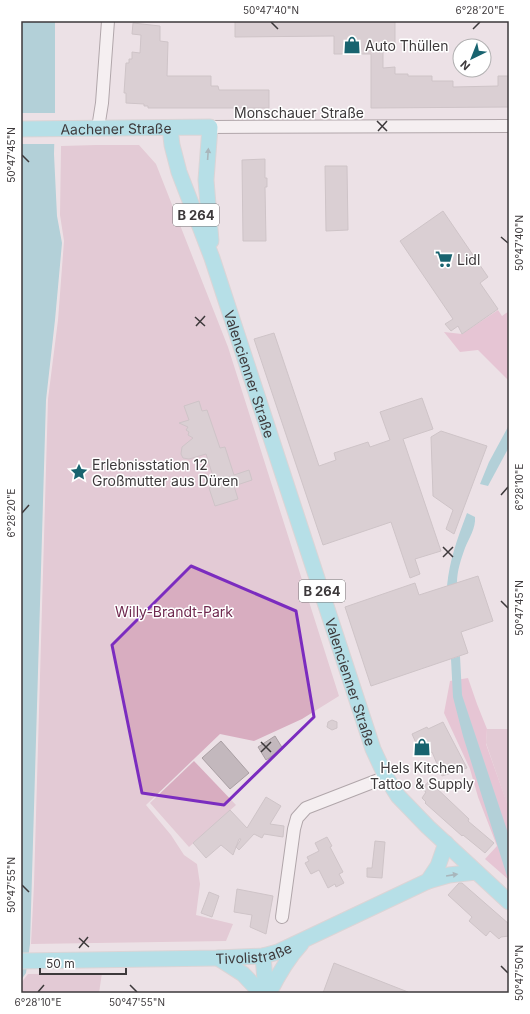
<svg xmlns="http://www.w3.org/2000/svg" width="530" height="1014" viewBox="0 0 530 1014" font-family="Inter,sans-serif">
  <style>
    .green { fill: #d8adc0 }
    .forest { fill: #dea3bf }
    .water { fill: #6dbac8 }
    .pier { fill: #ece1e6 }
    .building { fill: #c3b8bd; stroke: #a99fa3 }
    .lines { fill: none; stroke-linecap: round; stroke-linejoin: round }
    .minor-casing { stroke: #685e63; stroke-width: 14 }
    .major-casing { stroke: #c5c4c4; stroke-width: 17 }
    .minor { stroke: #fff; stroke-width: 12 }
    .major { stroke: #74dce9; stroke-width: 15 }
    .oneway { fill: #568289 }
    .marked { fill: none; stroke: #7b2cbf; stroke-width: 3; stroke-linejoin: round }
    .ticks { fill: none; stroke: #3d393b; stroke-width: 1.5 }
    .labels { text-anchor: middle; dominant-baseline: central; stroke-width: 3; stroke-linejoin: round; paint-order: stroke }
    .shield { fill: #fff; stroke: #777476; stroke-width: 1 }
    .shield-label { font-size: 13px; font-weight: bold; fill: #3d393b }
    .poi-label { font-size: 14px; fill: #3d393b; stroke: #fff; text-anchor: start }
    .street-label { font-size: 14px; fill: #3d393b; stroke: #fff }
    .park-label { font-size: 14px; fill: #6f294f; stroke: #fff }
    .neatline { fill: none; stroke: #3d393b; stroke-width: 1.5 }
    .ticks-label { font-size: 10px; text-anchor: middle; fill: #3d393b }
  </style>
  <rect width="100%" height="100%" fill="#ece1e6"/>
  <!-- green -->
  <g class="green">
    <polygon points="96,145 139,145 156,164 228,347 339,696 302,719 254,741 220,734 146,805 171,835 184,855 197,864 200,884 196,915 233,924 226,941 31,944 34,884 48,399 58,320 64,241 60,215 61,146"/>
    <polygon points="487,729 509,729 509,802 507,804 486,743"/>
    <polygon points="194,761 236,805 189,847 150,803"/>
    <polygon points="102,973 99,993 21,993 21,983 28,974"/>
  </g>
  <!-- forest -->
  <g class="forest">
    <polygon points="498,310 502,316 509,311 509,381 478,350 460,352 444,332 462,334"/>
    <polygon points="468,678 477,704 487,729 486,744 507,803 509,802 509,880 485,859 497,846 478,797 470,769 444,713 450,681"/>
  </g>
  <!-- water -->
  <g class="water">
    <polygon points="21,21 55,21 55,116 54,154 57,216 62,243 55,320 46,400 30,944 26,973 21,980"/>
    <polygon points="509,425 509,447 488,486 480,484 489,462"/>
    <path d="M467 513 475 517C476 528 469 538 465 548 461 559 457 571 457 583L447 586C450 558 457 540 467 513Z"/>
    <polygon points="460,656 462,695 509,836 509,877 507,876 463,736 453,697 451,659"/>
  </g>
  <!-- pier -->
  <polygon class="pier" points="21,113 57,113 56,144 21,144"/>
  <!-- building -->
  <g class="building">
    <polygon points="235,21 395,21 395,47 383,47 383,68 395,67 395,74 408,74 408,76 432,76 432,81 453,81 453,87 498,86 498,76 509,76 509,107 371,108 371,54 334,54 334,36 235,37"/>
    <polygon points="133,23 160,26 160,41 168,42 167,76 211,76 211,86 218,86 219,90 269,90 269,108 148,108 148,106 144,106 144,104 126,103 126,93 124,93 126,63 129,63 129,59 132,59 132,52 140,53 141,35 132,34"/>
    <polygon points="265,159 265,178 267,178 267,187 265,187 266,241 243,241 242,160"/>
    <polygon points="325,166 347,166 348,230 326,231"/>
    <polygon points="443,211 488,277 480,283 498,309 462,334 458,326 451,331 445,324 453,319 400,241"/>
    <polygon points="274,333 319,466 336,460 334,453 368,442 370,447 390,440 380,412 422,398 433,429 403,439 441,551 415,559 420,574 410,578 391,522 323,545 254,339"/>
    <polygon points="199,401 202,411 207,410 220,448 225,447 234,475 249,470 252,480 234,486 238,499 215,506 209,488 216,486 206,454 189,459 183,458 181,454 182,447 193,438 188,435 189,432 186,430 188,427 179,423 189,420 184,406"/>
    <polygon points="441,431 487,446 454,534 446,529 453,510 433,496 431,437"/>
    <polygon points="478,576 493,621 461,632 468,653 371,686 345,607 415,583 419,595"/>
    <polygon points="332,720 337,722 337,728 332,730 327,727 328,722"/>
    <polygon points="443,722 467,768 442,776 432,752 426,755 424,749 421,750 418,742 416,743 412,734 427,727 428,729"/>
    <polygon points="275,736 283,749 266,760 258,747"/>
    <polygon points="221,741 249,773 230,789 202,758"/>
    <polygon points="429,781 469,819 468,821 494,843 485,853 463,835 462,836 425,803 426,802 422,798 426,792 422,789"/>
    <polygon points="266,797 281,806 270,824 284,826 283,837 264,834 262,838 254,834 239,850 236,847 241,839 239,839 233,855 221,845 206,858 193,843 230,810 247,828"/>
    <polygon points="327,837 332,846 330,847 343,872 339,874 344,883 336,887 335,884 328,888 319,870 311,874 305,863 309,861 307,857 319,851 315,843"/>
    <polygon points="375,841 385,842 382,878 367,877 367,868 372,868"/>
    <polygon points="459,883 462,883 509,924 509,936 501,937 499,939 490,931 486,936 469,921 472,917 448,895"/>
    <polygon points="237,889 273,896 266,934 250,927 252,915 234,912"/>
    <polygon points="209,892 219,896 212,917 201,913"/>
    <polygon points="334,963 408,992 408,993 323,993"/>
  </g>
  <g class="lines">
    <!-- minor casing -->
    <g class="minor-casing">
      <g id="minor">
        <polyline points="210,127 509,126"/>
        <polyline points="98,128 102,103 108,21"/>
        <polyline points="282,917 294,829 297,818 306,808 386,777"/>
      </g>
    </g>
    <!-- major casing -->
    <g class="major-casing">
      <g id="major">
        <path id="s1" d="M170 128 172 145 179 172 212 258 373 749 386 777 398 796 428 827 509 902"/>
        <path id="s2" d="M21 129 210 127 206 180 211 241"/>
        <polyline points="428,881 449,875 476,872"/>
        <polyline points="263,956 266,993"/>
        <polyline points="218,958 243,974 261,993"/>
        <path id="s3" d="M21 961 218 958 263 956 278 952 428 881 438 866 446 843"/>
        <path d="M269 993C278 975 287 959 301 944"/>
      </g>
    </g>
    <!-- minor -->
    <use href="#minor" class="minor"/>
    <!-- major -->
    <use href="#major" class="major"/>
  </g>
  <!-- one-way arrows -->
  <defs><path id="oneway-solid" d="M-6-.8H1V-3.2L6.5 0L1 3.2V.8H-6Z"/></defs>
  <g class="oneway">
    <use href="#oneway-solid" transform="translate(208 154) rotate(-86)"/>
    <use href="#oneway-solid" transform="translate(452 875) rotate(-9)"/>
  </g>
  <!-- marked area -->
  <path d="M0 0H530V1014H0ZM191 566 296 611 314 717 224 805 142 793 112 645Z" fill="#ece1e6" fill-opacity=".55" fill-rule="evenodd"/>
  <path class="marked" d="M191 566 296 611 314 717 224 805 142 793 112 645Z"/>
  <!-- ticks -->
  <path class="ticks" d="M271 22 278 29M473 29 480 22M377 121 387 131M378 131 387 121M22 155 29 162M501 237 508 243M195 317 205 326M196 326 205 316M501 495 508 487M22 513 29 505M443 547 453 557M443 557 453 547M501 601 508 608M261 742 271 752M261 752 271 742M22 885 29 892M79 938 89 947M79 948 88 937M501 966 508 973M130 985 137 992M38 992 44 985"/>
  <!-- icons -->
  <defs>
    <g id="shop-bare" transform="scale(1.38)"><path d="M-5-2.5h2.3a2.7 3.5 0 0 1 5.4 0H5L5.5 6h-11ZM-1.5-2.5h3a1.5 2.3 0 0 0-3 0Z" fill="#18636f" stroke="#fff" stroke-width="2.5" paint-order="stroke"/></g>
    <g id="supermarket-bare" transform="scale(1.38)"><path d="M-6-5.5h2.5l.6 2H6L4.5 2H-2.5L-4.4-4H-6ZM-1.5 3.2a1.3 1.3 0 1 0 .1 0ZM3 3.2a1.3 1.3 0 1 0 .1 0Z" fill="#18636f" stroke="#fff" stroke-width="2.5" paint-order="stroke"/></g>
    <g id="sight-bare" transform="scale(1.38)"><path d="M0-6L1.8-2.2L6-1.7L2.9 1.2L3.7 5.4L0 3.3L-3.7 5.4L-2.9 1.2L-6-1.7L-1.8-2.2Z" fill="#18636f" stroke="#fff" stroke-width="2.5" paint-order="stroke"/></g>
  </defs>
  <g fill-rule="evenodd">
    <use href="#shop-bare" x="352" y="45"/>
    <use href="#supermarket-bare" x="444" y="259"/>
    <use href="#sight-bare" x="79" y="472"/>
    <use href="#shop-bare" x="422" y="747"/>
  </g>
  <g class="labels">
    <!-- shield labels -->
    <g class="shield">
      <rect x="173" y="204" width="46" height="22" rx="3"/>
      <rect x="299" y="580" width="46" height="22" rx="3"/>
    </g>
    <g class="shield-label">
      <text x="196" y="215">B 264</text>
      <text x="322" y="591">B 264</text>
    </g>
    <!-- poi labels -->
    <g class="poi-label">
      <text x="365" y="45">Auto Thüllen</text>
      <text x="457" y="259">Lidl</text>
      <text x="92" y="464">Erlebnisstation 12<tspan x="92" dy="16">Großmutter aus Düren</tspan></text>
      <text x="422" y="767" text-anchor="middle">Hels Kitchen<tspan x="422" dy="16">Tattoo &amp; Supply</tspan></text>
    </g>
    <!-- street labels -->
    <g class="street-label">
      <text x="299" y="112">Monschauer Straße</text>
      <text stroke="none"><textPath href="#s2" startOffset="95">Aachener Straße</textPath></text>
      <text stroke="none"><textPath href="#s1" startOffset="259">Valencienner Straße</textPath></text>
      <text stroke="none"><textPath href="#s1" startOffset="583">Valencienner Straße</textPath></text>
      <text stroke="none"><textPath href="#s3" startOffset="233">Tivolistraße</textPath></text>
    </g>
    <!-- park labels -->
    <g class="park-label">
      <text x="174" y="611">Willy-Brandt-Park</text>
    </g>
  </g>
  <!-- border -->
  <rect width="530" height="1014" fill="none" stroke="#ffffff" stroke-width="44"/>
  <!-- north arrow -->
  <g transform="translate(472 58) rotate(223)"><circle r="19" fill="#ffffff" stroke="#b1b0b1"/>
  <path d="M0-3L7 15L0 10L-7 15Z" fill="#18636f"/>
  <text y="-6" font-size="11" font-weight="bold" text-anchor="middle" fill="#3d393b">N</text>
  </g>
  <!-- scale -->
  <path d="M40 968v6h86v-6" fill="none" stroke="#3d393b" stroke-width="2"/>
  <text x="46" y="968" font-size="12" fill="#3d393b" stroke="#ffffff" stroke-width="3" paint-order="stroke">50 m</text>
  <rect x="22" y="22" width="486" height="970" class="neatline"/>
  <g class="ticks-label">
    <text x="271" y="14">50°47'40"N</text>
    <text x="480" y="14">6°28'20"E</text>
    <text transform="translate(11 155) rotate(-90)" y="4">50°47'45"N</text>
    <text transform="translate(519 243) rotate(-90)" y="4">50°47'40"N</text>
    <text transform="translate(519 487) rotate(-90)" y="4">6°28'10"E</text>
    <text transform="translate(11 513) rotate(-90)" y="4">6°28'20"E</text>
    <text transform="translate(519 608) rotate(-90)" y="4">50°47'45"N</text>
    <text transform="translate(11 885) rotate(-90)" y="4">50°47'55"N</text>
    <text transform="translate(519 973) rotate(-90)" y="4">50°47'50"N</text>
    <text x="38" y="1006">6°28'10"E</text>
    <text x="137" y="1006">50°47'55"N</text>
  </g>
</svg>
